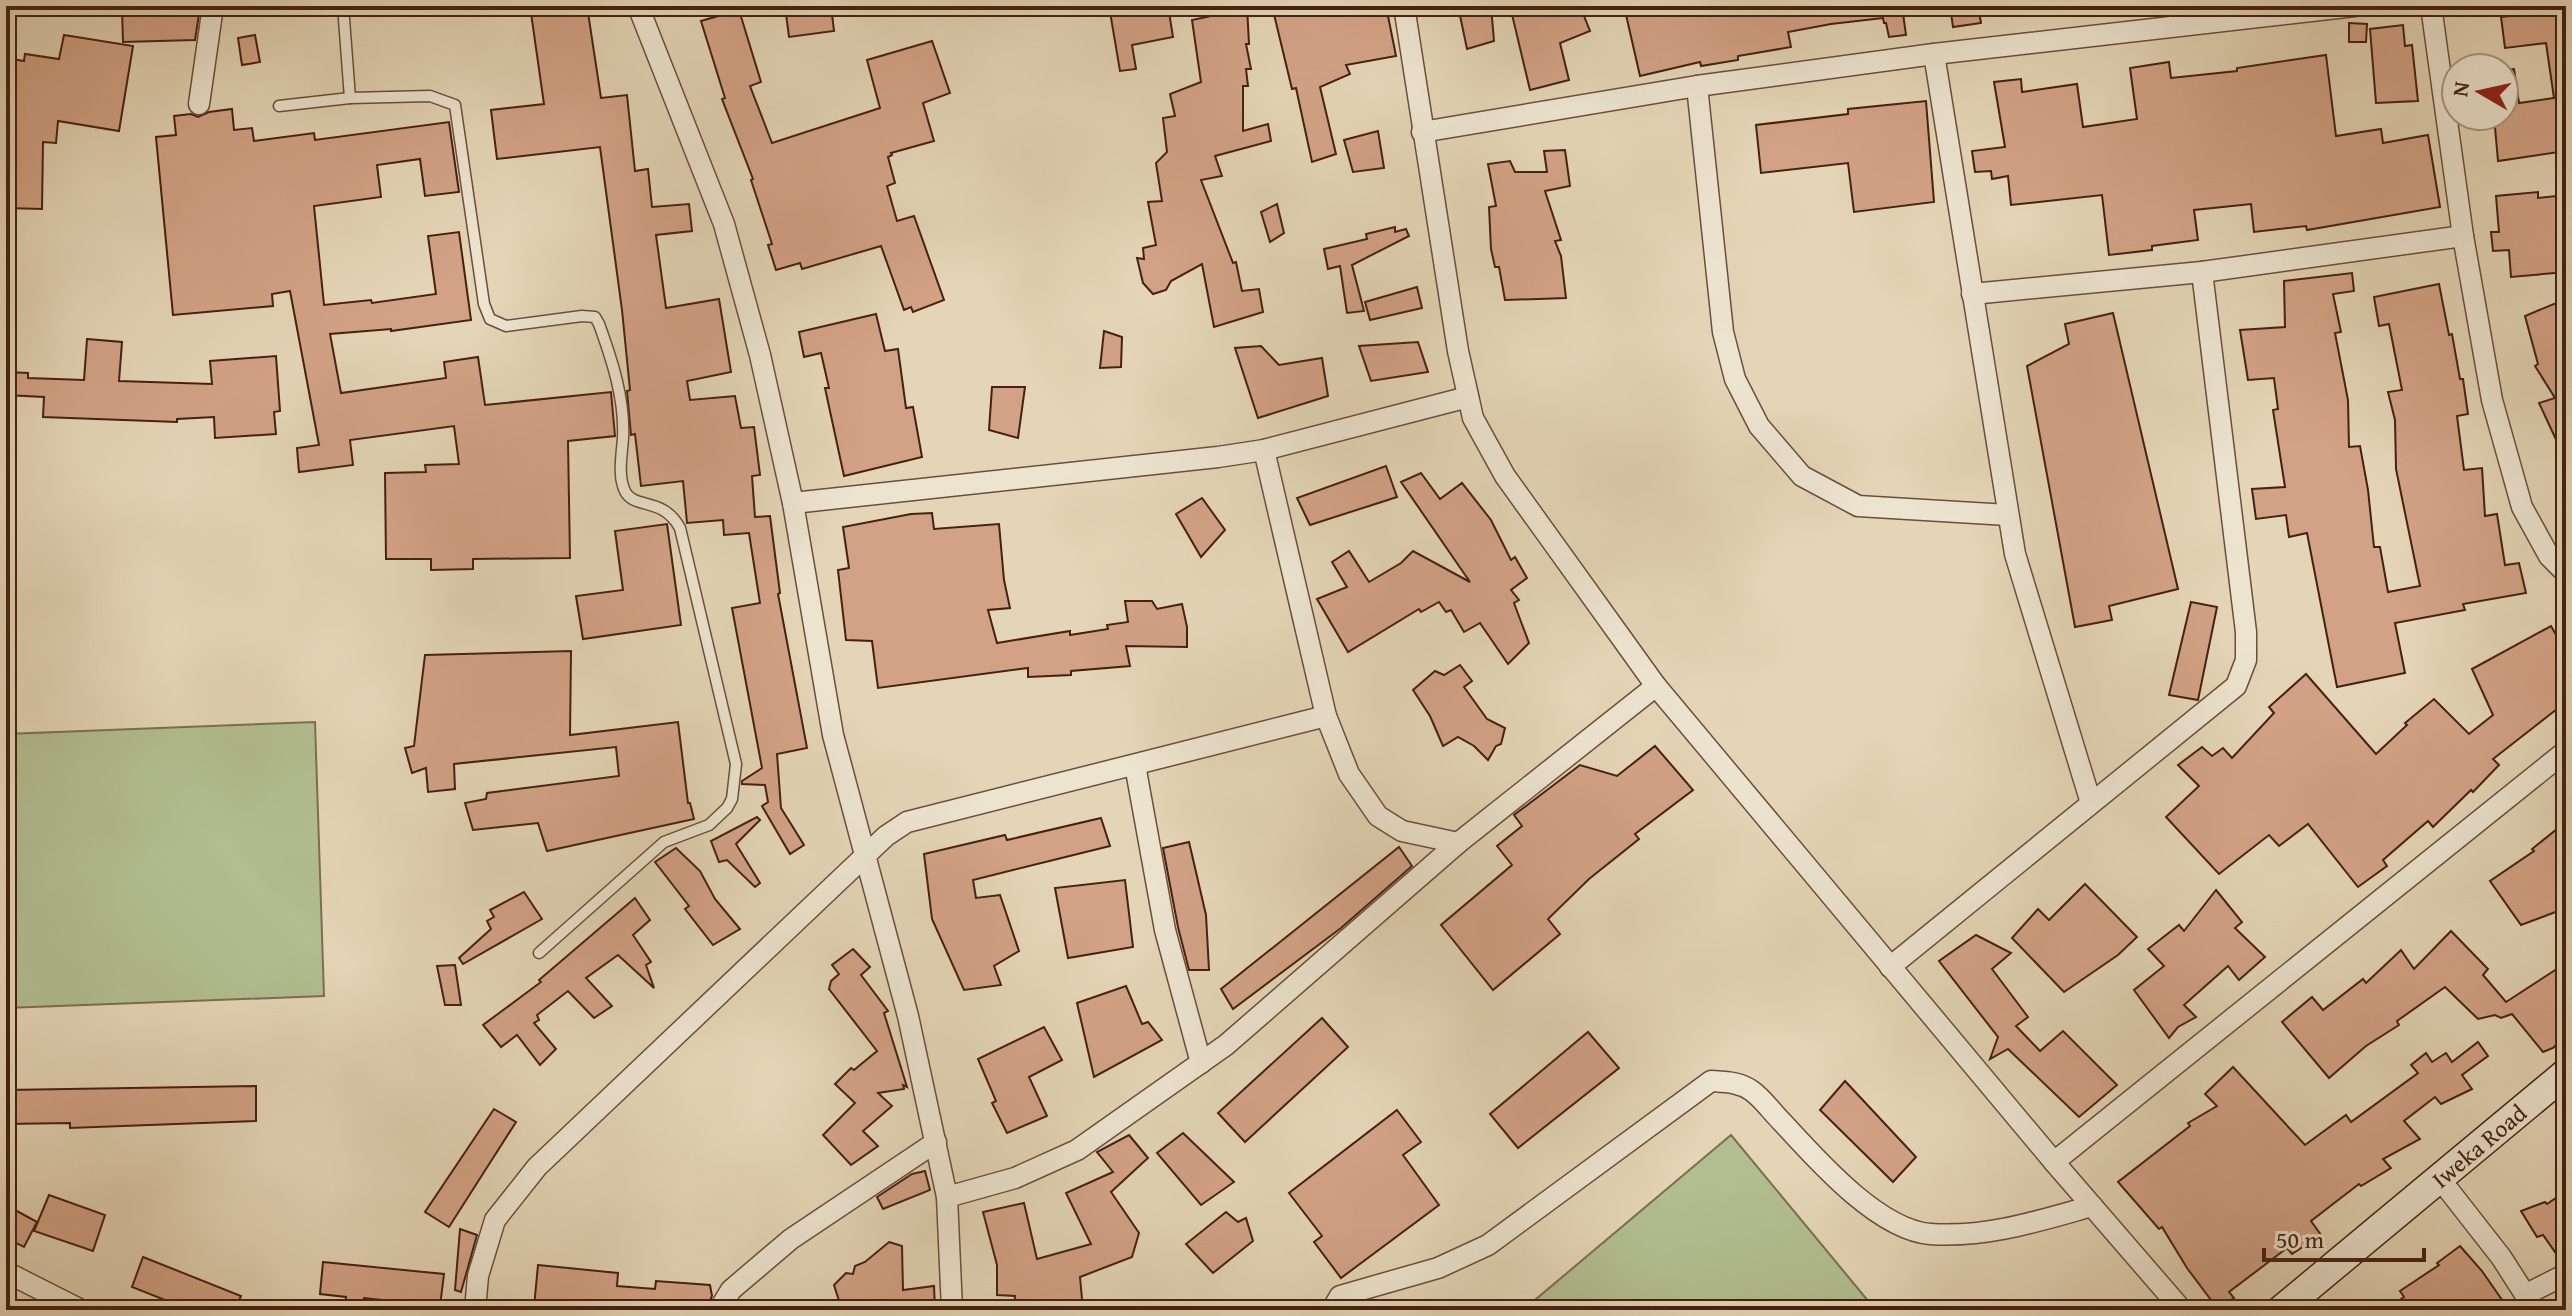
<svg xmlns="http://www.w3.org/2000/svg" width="2572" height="1316" viewBox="0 0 2572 1316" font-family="'Gentium Book Plus',serif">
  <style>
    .green { fill: #b2be90; stroke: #7b7051; stroke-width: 2 }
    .building { fill: #d3a286; stroke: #442112; stroke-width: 2 }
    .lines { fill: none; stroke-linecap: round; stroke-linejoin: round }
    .service-casing { stroke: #6c4e3b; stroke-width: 13 }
    .minor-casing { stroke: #6c4e3b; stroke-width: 23 }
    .secondary-casing { stroke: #442112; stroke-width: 31 }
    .service { stroke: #ede4d0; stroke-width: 10 }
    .minor { stroke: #ede4d0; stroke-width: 20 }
    .secondary { stroke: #ede4d0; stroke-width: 28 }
    .labels { text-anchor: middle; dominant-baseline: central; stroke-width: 6; stroke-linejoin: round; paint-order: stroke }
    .street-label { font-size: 24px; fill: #442112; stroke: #ede4d0 }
  </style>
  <rect width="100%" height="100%" fill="#e4d5b6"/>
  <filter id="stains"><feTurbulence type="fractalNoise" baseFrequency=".0025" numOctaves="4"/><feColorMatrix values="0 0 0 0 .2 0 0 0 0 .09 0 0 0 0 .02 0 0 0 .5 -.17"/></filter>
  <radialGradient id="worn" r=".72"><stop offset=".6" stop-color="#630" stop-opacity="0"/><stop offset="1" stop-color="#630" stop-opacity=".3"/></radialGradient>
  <!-- green -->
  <g class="green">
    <polygon points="315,722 324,996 6,1008 6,734"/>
    <polygon points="1731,1135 1874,1308 1872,1310 1523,1310"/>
  </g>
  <!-- building -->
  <g class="building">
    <polygon points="530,6 587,6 601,98 627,95 635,171 648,169 652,207 689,204 692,231 656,235 666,308 719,299 731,372 687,381 690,400 735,396 741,428 754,427 760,475 752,476 755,517 770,516 780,593 778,594 807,748 777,754 781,808 804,845 790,854 762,806 768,802 765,785 742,784 742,781 762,768 732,608 760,603 749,533 724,535 723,520 687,523 683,481 641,486 635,434 631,435 627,391 630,390 622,310 600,147 497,159 491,110 544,104"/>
    <polygon points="785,6 831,6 834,31 789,37"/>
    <polygon points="1109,6 1168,6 1173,37 1132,45 1136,69 1120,71"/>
    <polygon points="1214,6 1247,6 1249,44 1246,44 1251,69 1246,69 1248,86 1243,86 1243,131 1268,124 1271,141 1215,156 1222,176 1201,180 1233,263 1236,262 1242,291 1259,289 1263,312 1214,327 1202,264 1171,281 1166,290 1153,294 1143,283 1137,258 1144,259 1143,248 1156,245 1148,202 1162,201 1156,163 1167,152 1163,118 1175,116 1170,94 1201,82 1192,20 1216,15"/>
    <polygon points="1272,6 1386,6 1396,56 1346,65 1350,74 1320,87 1336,154 1312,162 1296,88 1292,89"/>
    <polygon points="1458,6 1491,6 1494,41 1467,49"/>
    <polygon points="1510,6 1580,6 1590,31 1560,43 1569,80 1530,90"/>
    <polygon points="1624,6 1902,6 1906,35 1889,37 1886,23 1884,23 1883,18 1831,24 1788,32 1791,47 1738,56 1738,60 1701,66 1700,62 1640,76"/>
    <polygon points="1950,6 1978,6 1981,23 1953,27"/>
    <polygon points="200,7 195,40 123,42 122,9"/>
    <polygon points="2566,9 2566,151 2498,161 2494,116 2504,116 2504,70 2514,69 2519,103 2554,98 2546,43 2505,48 2501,17"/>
    <polygon points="739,10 761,82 750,86 772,143 880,108 867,60 932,41 950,93 923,103 934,141 891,153 892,155 888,157 895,183 887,186 897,221 914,216 944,300 913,312 911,307 904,310 881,246 802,269 800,263 776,270 768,245 772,244 751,180 753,179 722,99 725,98 701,21"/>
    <polygon points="2349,23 2367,24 2366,42 2349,42"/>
    <polygon points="2403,25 2405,46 2412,45 2418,101 2376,103 2370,29"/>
    <polygon points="64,35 133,46 119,131 58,121 56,143 43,142 42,209 6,208 6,58 24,61 25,54 59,59"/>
    <polygon points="255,35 260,62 242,65 238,38"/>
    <polygon points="2326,55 2336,136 2381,129 2383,143 2428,135 2440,207 2307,230 2306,226 2254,232 2251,204 2194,210 2198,240 2152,246 2152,250 2109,255 2102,195 2011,205 2008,176 1992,179 1991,171 1975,172 1972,151 2005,147 1994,82 2021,79 2022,92 2077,84 2083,127 2137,119 2130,68 2169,62 2171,78 2237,71 2237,68"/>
    <polygon points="1926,101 1934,202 1854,212 1848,163 1761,173 1756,125 1848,114 1848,109"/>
    <polygon points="232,109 234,130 252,128 254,141 314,133 315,140 449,122 459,192 425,196 420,159 377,165 381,197 314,206 324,305 371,300 372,303 436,294 428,236 459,232 471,320 391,331 391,329 330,334 341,393 446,378 444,362 478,357 485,405 611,392 615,436 568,441 570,558 473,559 473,569 431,570 431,559 386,559 385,473 426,472 425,465 459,464 454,426 350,440 353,465 299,472 297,448 319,445 290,291 272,294 273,306 173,315 156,137 176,135 174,116 191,114 198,117 209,112"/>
    <polygon points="1378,131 1384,168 1353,172 1344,140"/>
    <polygon points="1565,150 1570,186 1545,191 1561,240 1555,241 1561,256 1566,298 1505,300 1499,267 1495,267 1491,249 1489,207 1496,206 1488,164 1510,161 1515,172 1547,172 1544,151"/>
    <polygon points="2538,192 2538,198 2566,195 2566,272 2511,277 2509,250 2493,251 2491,232 2499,232 2496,196"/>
    <polygon points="1277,204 1284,233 1270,242 1261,212"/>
    <polygon points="1395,227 1395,232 1406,229 1409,236 1352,265 1364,311 1347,313 1340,266 1328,269 1324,249 1367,239 1366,234"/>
    <polygon points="2352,273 2354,291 2333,294 2341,332 2335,333 2348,400 2349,447 2360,446 2368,490 2374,547 2380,547 2388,592 2420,586 2396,469 2395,420 2388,392 2402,390 2389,324 2379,326 2374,297 2439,284 2449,335 2452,334 2460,379 2463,379 2468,414 2457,416 2464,470 2482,468 2485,516 2497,514 2505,565 2519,563 2526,593 2463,604 2465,610 2395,623 2405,673 2337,687 2307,533 2289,537 2286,515 2256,519 2252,489 2285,487 2273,410 2278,409 2274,378 2248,380 2240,330 2285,327 2284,281"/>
    <polygon points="1417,287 1422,308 1370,320 1365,302"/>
    <polygon points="2566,299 2566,461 2539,403 2555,398 2535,366 2538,364 2525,316"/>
    <polygon points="2113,313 2178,589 2109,606 2112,620 2075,627 2027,366 2069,344 2065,324"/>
    <polygon points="876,314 885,351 898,349 906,408 913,407 922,457 844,476 825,388 829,388 821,353 804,357 799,332"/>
    <polygon points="1104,331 1122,337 1121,367 1100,368"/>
    <polygon points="87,339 122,342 119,381 212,384 210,361 276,356 280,411 274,412 276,434 215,438 214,417 177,419 177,422 43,417 44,397 6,395 6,372 28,373 28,378 84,380"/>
    <polygon points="1418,342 1428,372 1371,381 1359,346"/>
    <polygon points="1261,346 1279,365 1322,358 1328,396 1258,418 1235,348"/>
    <polygon points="992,387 1025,387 1018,438 989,430"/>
    <polygon points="1386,466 1397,497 1310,525 1297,498"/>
    <polygon points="1421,473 1440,499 1462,483 1491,520 1511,560 1515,557 1527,578 1511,590 1519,600 1514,603 1529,643 1508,664 1480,623 1464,632 1451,610 1446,612 1439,602 1421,612 1419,609 1348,652 1317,599 1347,587 1332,562 1349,551 1369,582 1401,563 1413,551 1470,582 1401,482"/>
    <polygon points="1202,498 1225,530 1201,557 1176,514"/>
    <polygon points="932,513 934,529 999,524 1004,580 1010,608 988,610 997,643 1070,631 1070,635 1108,629 1107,625 1128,622 1125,601 1152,601 1157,609 1182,604 1187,627 1187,647 1126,646 1130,666 1071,671 1071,675 1028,677 1028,668 878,688 872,641 846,640 838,570 849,568 843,527 911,514"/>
    <polygon points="667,524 681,625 583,639 576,596 623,590 615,531"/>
    <polygon points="2191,602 2217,607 2198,700 2169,695"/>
    <polygon points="2551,626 2566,652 2566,702 2493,759 2499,765 2473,792 2471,790 2433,827 2428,821 2383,860 2387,866 2358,887 2308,824 2279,846 2269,835 2219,874 2166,817 2199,786 2178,765 2202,747 2212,756 2223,748 2232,758 2274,713 2269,707 2306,674 2376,754 2407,725 2405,723 2434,699 2469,734 2493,715 2472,669"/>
    <polygon points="571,651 570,735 678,722 688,803 690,803 694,819 547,851 538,823 473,830 465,803 486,799 487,793 619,776 616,747 454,764 455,789 428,792 426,768 412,773 405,748 414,746 425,655"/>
    <polygon points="1460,665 1472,681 1464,687 1487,719 1505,728 1501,744 1496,746 1488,760 1474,746 1458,737 1443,746 1430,716 1413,690 1435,671 1444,675"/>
    <polygon points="1655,746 1693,790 1635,834 1639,839 1589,879 1548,919 1560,934 1493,990 1441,925 1512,865 1497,846 1522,826 1514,815 1580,765 1617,776"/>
    <polygon points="757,817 760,820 736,844 760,883 755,887 727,860 719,862 711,841"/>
    <polygon points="1101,818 1110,846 973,880 976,898 1000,895 1019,951 994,966 1001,985 964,990 932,919 924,854 1005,835 1007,840"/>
    <polygon points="2557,829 2566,841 2566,908 2521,925 2490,881 2534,851 2532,849"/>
    <polygon points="1189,842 1206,915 1209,970 1189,970 1178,927 1163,848"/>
    <polygon points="1399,847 1412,866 1341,928 1233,1009 1221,989"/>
    <polygon points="676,848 700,871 715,899 740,929 713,945 685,909 689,906 655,862"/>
    <polygon points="1125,880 1133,947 1068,958 1055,888"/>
    <polygon points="2085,884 2137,937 2118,955 2064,992 2012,938 2038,909 2049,920"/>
    <polygon points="2216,890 2242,922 2235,928 2265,957 2239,980 2228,966 2184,1005 2196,1017 2178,1027 2169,1038 2134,990 2164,966 2148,949 2179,925 2184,931"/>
    <polygon points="524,892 542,919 463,964 459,958 491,929 487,921 494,917 490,910"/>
    <polygon points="635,898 650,920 633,935 651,962 646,965 654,988 618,955 586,978 612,1006 594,1018 568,991 537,1015 539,1020 534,1023 556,1049 540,1065 517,1035 501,1047 483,1025 541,982 539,980"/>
    <polygon points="2451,931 2488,969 2483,975 2506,1002 2566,963 2566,1035 2553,1048 2543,1052 2512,1014 2501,1018 2495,1015 2478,1019 2445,987 2397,1021 2399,1025 2366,1046 2329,1078 2282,1022 2312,997 2323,1010 2363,979 2366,983 2401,950 2414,969"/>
    <polygon points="1976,935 2011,953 1992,969 2028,1017 2016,1026 2040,1051 2063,1031 2117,1085 2079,1117 2008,1049 1990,1059 1998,1037 1939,961"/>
    <polygon points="853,949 870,967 861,975 888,1011 884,1013 907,1087 903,1085 904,1089 878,1093 892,1106 863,1131 878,1146 851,1165 823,1135 855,1103 835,1084 851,1068 854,1070 877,1051 829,989 831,981 839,974 832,965"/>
    <polygon points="455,965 461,1005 445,1005 437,966"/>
    <polygon points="1126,986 1142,1024 1148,1022 1162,1040 1094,1077 1077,1003"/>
    <polygon points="1322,1018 1348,1047 1245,1142 1218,1113"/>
    <polygon points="1044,1027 1062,1060 1029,1077 1047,1116 1007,1133 992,1103 996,1101 978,1059"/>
    <polygon points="1588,1032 1619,1068 1518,1148 1490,1114"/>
    <polygon points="2478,1042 2488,1056 2462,1075 2472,1089 2441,1104 2435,1097 2404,1121 2420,1139 2383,1159 2391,1168 2361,1186 2359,1184 2311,1221 2321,1235 2292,1254 2287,1248 2229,1292 2234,1298 2217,1308 2187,1268 2162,1227 2159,1229 2118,1182 2190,1126 2188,1123 2217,1106 2205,1094 2233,1067 2305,1145 2346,1115 2351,1122 2418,1073 2411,1065 2426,1053 2432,1062 2446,1053 2452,1062"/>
    <polygon points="1845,1081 1916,1157 1893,1182 1820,1110"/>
    <polygon points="256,1086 256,1121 70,1128 70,1123 6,1124 6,1090"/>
    <polygon points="494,1109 516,1122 449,1227 425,1212"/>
    <polygon points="1397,1110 1421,1142 1403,1155 1439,1205 1341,1278 1314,1242 1322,1236 1289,1193"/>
    <polygon points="1183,1133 1234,1182 1201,1205 1157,1153"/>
    <polygon points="1129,1135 1148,1158 1111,1192 1139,1233 1132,1257 1080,1277 1083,1310 1014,1310 1015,1296 997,1295 997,1265 983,1212 1024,1203 1037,1259 1091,1244 1066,1193 1113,1172 1097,1152"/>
    <polygon points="925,1171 930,1190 883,1209 877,1197 912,1174"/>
    <polygon points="2566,1191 2566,1261 2562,1262 2543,1235 2537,1237 2521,1211 2545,1202 2547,1204"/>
    <polygon points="49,1195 105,1215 93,1251 34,1231"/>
    <polygon points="6,1205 37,1222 24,1247 6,1238"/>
    <polygon points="1226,1212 1238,1222 1246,1218 1253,1241 1213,1273 1186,1244"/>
    <polygon points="460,1229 477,1235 461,1292 455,1290"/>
    <polygon points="889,1242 902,1246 903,1290 934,1286 935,1310 841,1307 834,1285 846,1273 853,1274 855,1266 865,1262"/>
    <polygon points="2460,1246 2482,1271 2509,1310 2385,1310 2404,1297 2400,1291 2439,1265 2437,1263"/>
    <polygon points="143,1257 241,1296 235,1310 190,1310 132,1287"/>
    <polygon points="323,1262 444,1274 440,1306 364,1298 363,1310 345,1310 346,1297 320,1294"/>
    <polygon points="538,1265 618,1273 617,1286 655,1289 656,1281 710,1285 712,1296 706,1310 565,1310 534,1307"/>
  </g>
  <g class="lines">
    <!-- service casing -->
    <g class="service-casing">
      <g id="service">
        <path d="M350 98 430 96 455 105 484 304 490 319 506 326 582 316 595 317 599 324C612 360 625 399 623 438 622 454 617 478 626 493 636 509 663 497 680 528L736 764 732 799 727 808 709 825 664 842 539 953"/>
        <polyline points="279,106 350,98 343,6"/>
      </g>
    </g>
    <!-- minor casing -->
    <g class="minor-casing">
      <g id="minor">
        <polyline points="638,6 724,224 760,355 793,503 833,735 908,1016 947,1197 952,1310"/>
        <polyline points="1404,6 1458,351 1473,418 1505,476 1656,686 2054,1162 2182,1310"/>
        <polyline points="2431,6 2463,236 2492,400 2522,507 2549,556 2566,573"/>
        <polyline points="1934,54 2015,554 2091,803"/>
        <polyline points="1697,86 1723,332 1735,379 1759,426 1802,476 1858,506 2008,515"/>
        <polyline points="199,104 213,6"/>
        <polyline points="1422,132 1697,86 1934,54 2355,6"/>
        <polyline points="1972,294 2202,272 2463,236"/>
        <polyline points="1264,450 1326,716 1349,774 1378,816 1402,831 1458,843"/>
        <polyline points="793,503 1218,457 1264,450 1468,397"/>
        <polyline points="1135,765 1165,930 1201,1063"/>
        <polyline points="1890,967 2236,686 2246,660 2246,632 2202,272"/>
        <polyline points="2054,1162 2566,751"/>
        <polyline points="2440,1179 2501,1257 2535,1310"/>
        <polyline points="947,1197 1015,1178 1077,1150 1226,1045 1458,843 1656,686"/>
        <polyline points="6,1272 81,1310"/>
        <polyline points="2525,1295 2566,1274"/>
        <polyline points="475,1310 478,1276 495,1220 537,1167 886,836 907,822 1326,716"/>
        <polyline points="719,1310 731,1290 791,1239 936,1142"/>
        <path d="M1332 1310 1340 1296 1438 1268 1488 1245 1711 1081C1726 1082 1740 1082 1752 1091 1763 1099 1772 1112 1782 1122 1816 1159 1878 1230 1930 1234 1986 1238 2039 1221 2092 1206"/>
      </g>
    </g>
    <!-- secondary casing -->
    <g class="secondary-casing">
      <polyline id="secondary" points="2281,1310 2566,1073"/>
    </g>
    <!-- service -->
    <use href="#service" class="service"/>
    <!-- minor -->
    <use href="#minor" class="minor"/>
    <!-- secondary -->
    <use href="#secondary" class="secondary"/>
  </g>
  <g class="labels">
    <!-- street labels -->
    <g class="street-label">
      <text transform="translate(2479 1146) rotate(-40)">Iweka Road</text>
    </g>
  </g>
  <!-- margin -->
  <rect width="2572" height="1316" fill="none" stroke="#e4d5b6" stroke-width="32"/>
  <rect x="8" y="8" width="2556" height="1300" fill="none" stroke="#442112" stroke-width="4"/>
  <rect x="16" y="16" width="2540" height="1284" fill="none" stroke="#442112" stroke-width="2"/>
  <!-- north arrow -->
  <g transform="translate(2480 92) rotate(279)"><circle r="38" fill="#ede4d0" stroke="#a99684" stroke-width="2"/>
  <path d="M0-6L14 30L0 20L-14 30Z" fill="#8f2418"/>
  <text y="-12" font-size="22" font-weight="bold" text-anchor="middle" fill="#442112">N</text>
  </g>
  <!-- scale -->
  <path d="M2264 1248v12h160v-12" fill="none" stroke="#442112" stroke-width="4"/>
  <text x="2276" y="1248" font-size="24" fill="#442112" stroke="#ede4d0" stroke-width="6" paint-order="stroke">50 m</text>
  <rect width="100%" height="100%" filter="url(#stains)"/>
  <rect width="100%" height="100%" fill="url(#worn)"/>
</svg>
